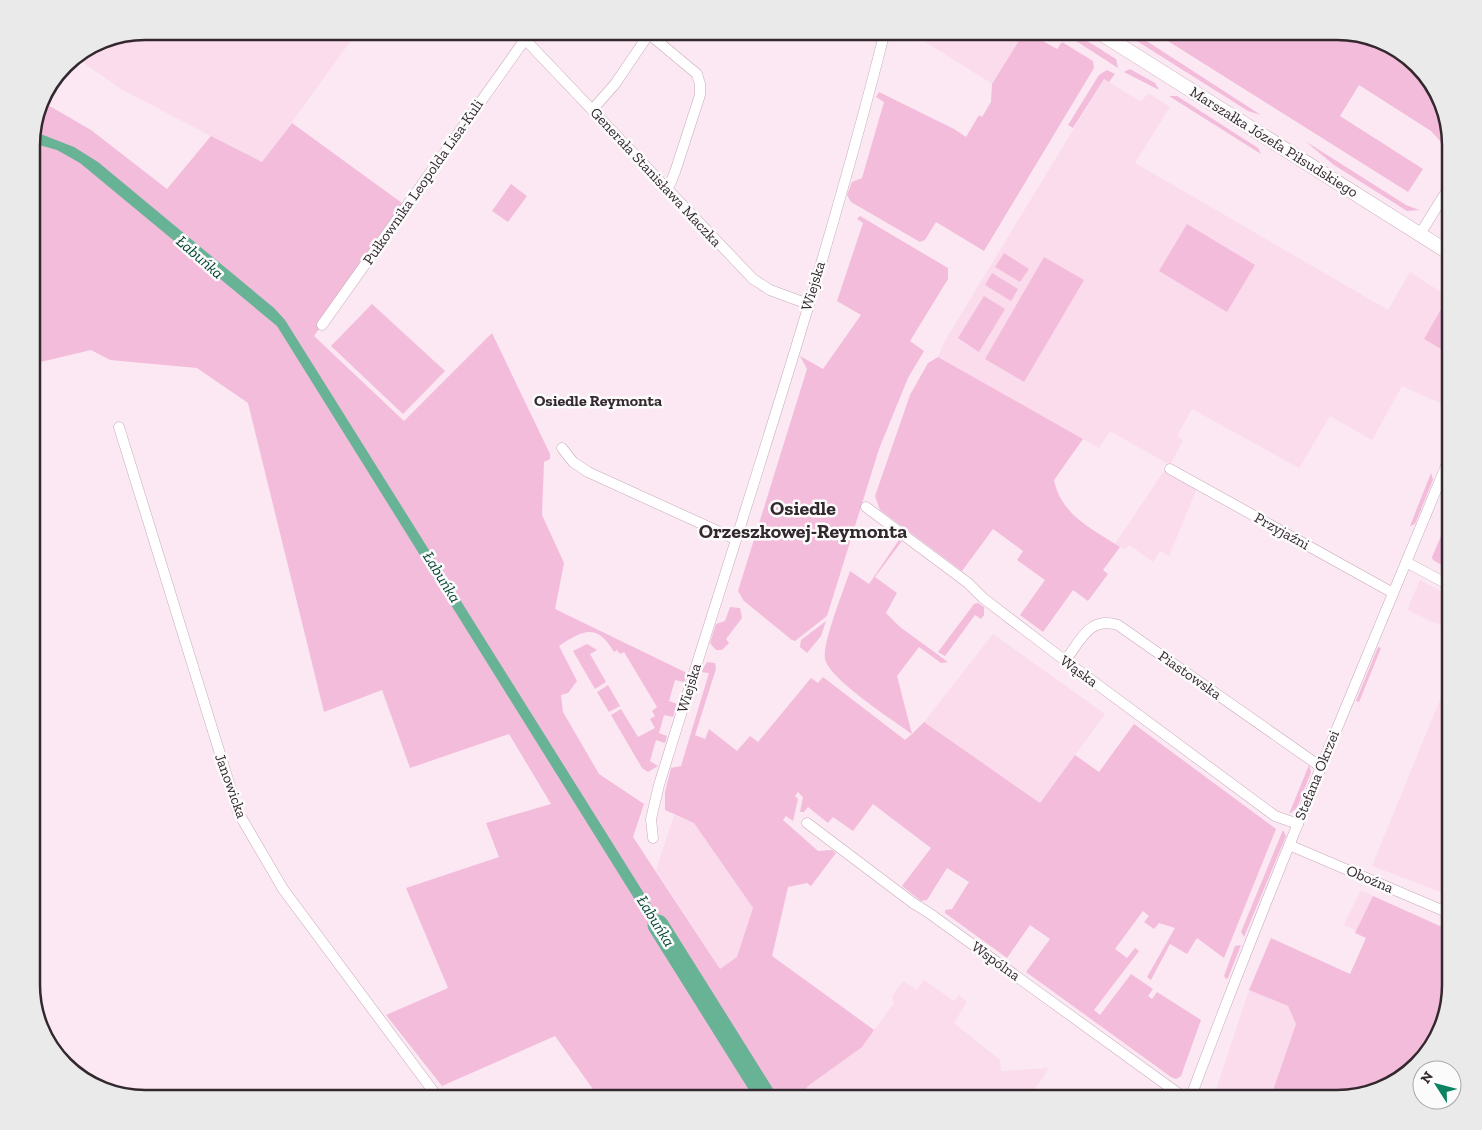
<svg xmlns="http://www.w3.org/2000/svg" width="1482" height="1130" viewBox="0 0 1482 1130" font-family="'Zilla Slab',serif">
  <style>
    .built { fill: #fbdced }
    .green { fill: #f3bcdb }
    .water { fill: #68b296 }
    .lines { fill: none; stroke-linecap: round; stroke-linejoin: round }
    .river { stroke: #68b296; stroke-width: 21 }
    .minor-casing { stroke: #c8aaba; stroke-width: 11 }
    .tertiary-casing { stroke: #c8aaba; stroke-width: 15 }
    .minor { stroke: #fff; stroke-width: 10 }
    .tertiary { stroke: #fff; stroke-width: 14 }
    .labels { text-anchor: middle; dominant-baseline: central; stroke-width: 5; stroke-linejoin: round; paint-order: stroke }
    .street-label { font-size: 15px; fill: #34282f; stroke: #fbfbfb }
    .water-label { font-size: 16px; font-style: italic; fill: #024533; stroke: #fbfbfb }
    .neighbourhood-label { font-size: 16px; font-weight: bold; fill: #34282f; stroke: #fbfbfb }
    .district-label { font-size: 20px; font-weight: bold; fill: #34282f; stroke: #fbfbfb }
    .rim { fill: none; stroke: #34282f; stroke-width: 2.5 }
  </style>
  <rect width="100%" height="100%" fill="#fbe8f2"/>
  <!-- built -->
  <g class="built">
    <polygon points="145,31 358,31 262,163 121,89 75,57 102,40"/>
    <polygon points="908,31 1025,31 992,84"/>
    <polygon points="1104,79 1141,102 1148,93 1170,107 1135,163 1388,310 1410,272 1447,296 1424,339 1451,355 1451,408 1402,386 1372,440 1330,416 1299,468 1192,409 1177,436 1183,440 1170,465 1110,431 1099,448 938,357 946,339"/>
    <polygon points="1164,471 1197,488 1169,556 1160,551 1153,562 1129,545 1125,550 1115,544"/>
    <polygon points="1420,580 1451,597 1451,630 1407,610"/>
    <polygon points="993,634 1105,714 1040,803 924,722"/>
    <polygon points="1451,673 1451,896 1372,866"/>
    <polygon points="674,815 694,823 753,908 788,887 772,956 874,1030 894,1003 892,996 903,981 917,990 924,980 954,1001 959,995 967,1002 954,1023 1000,1060 1001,1071 1049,1068 1030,1096 1033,1099 785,1099 720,969 656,870"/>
    <polygon points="1361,890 1373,896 1356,931 1344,925"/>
    <polygon points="1249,990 1288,1006 1296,1024 1270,1099 1213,1099"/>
  </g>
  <!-- green -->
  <g class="green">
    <polygon points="1025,31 1057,49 1062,42 1093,61 1094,68 984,251 936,222 925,240 920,242 851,202 847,195 852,182 862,178 884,102 876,97 879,92 954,129 966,137 979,115 982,117 991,102 992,84"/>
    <path d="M1053 31C1077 31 1096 47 1116 59L1118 68 1062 32Z"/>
    <polygon points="1121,31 1131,31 1261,115 1248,111"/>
    <polygon points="1152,31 1337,31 1406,55 1439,94 1451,150 1450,152 1431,131 1359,85 1340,116 1423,169 1408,192"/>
    <polygon points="1130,69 1155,83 1159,90 1124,72"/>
    <polygon points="1107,70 1115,74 1109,82 1104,79 1073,128 1068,125 1099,75"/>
    <polygon points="1169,96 1177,96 1258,148 1261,154"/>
    <path d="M41 101 91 130 167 189 211 136 262 162 292 123 406 206 314 336 404 421 492 333 550 454V459L544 462 542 515 564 563 555 609 687 673 684 682 675 680 669 701 677 704 673 717 664 715 659 733 667 736 665 743 656 740 650 761 658 766 648 772 642 768 611 715 621 709 638 737 655 728 650 719 655 716 652 711 657 707 624 652 620 654 617 650 614 652C597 623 583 630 559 646L577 681 568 693 561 695 563 712 599 774 644 804 633 837 720 969 737 957 753 908 694 823 665 810V792L671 768 681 766 709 673 701 672 707 662 715 663 716 669 695 735 705 739 709 729 737 751 750 736 758 742 811 678 818 683 823 677 905 740 912 734C894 721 829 679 825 659 822 644 844 589 850 571L869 584 899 540 902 541 875 577 897 593 886 613 900 627 948 662 941 663 919 647 897 676 912 734 924 722 1040 803 1075 755 1099 772 1134 724 1276 829 1224 958 1197 938 1187 954 1170 944 1151 980 1147 977 1175 928 1159 923 1154 929 1144 922 1149 916 1143 911 1115 949 1127 958 1135 948 1139 951 1094 1010 1100 1015 1131 974 1153 989 1148 996 1152 999 1157 992 1201 1020 1181 1076 1176 1079 1171 1077 1026 972 1050 939 1030 925 1007 958 945 913V910L952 909 969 882 947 868 927 900 921 901 902 886 931 848 873 804 853 831 833 817 828 823 808 807 804 812H800L803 797 798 792 795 796 798 799 793 821 786 816 783 820 818 851 832 850 836 853 811 886 807 883 788 887 772 956 874 1030 862 1047 808 1086 799 1099H600L555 1036 442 1086 386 1015 448 988 406 888 499 857 486 823 551 804 509 734 410 768 382 690 324 712 248 403 197 368 110 360 91 350 32 364V137Z"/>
    <polygon points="1305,141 1406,205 1419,210 1407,211 1334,165"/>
    <polygon points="511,184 527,196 508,222 492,211"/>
    <polygon points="860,216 948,268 948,279 910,341 924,351 908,378 879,449 827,616 795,641 792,640 744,601 738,591 807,369 800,356 823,369 861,315 837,301 863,223 857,219"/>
    <polygon points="1187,224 1255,265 1227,312 1159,271"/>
    <polygon points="1004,253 1029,269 1020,282 995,267"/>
    <polygon points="1044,257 1084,280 1024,382 985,359"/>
    <polygon points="992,273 1018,289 1011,301 985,285"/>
    <polygon points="1451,291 1451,355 1424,339"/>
    <polygon points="984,296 1005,309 979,352 958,338"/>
    <polygon points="372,304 445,371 403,414 331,346"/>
    <path d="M938 357 1083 439 1054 480C1061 515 1092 529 1120 547L1103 570 1108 574 1088 601 1073 590 1043 632 1020 615 1045 580 1017 560 1023 551 993 529 962 571 880 510 875 496 910 395 928 363Z"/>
    <polygon points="1431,473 1433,480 1415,524 1410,526"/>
    <polygon points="1451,513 1451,570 1433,560 1432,557"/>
    <polygon points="978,603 984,607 984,615 981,619 975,615 945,656 938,652 974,604"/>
    <polygon points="730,607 740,608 742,618 726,639 729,643 722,650 716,650 710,643 716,624 725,621"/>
    <polygon points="826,621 821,636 807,653 800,647 801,640"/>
    <polygon points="587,644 597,650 590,654 606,682 595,689 573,651"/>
    <polygon points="1378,647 1381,648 1359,702 1356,701"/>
    <polygon points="608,685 620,706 609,712 597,692"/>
    <polygon points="1309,765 1311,772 1297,808 1289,814"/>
    <polygon points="1283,830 1286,836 1244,937 1241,932"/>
    <polygon points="1373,896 1451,931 1451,985 1427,1054 1387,1087 1337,1099 1270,1099 1296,1024 1288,1006 1249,990 1271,938 1350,974 1366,938 1355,933"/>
    <polygon points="1241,945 1228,978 1226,979 1224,976 1235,946"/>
  </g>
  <!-- water -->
  <polygon class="water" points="33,131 74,147 98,162 274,308 285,320 660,919 668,927 678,947 668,954 637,903 277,326 80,163 57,150 32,143"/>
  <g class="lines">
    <!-- river -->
    <polyline class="river" points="658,925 767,1099"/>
    <!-- minor casing -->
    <g class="minor-casing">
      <g id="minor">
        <polyline points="517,31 753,279 770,290 808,304"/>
        <polyline points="649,34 697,74 700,84 700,95 675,172 670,184 665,188"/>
        <polyline points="592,110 615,84 651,31"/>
        <polyline points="1420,234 1451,184"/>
        <polyline points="322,325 531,31"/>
        <polyline points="119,427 238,812 283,889 439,1099"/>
        <polyline points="562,448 573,462 588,472 735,539"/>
        <polyline points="1170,469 1393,593"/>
        <polyline points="866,507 968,583 983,598 1059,656 1275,816 1298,824"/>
        <polyline points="1406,562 1451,586"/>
        <path d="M1065 661C1081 640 1089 616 1118 625L1321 767"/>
        <polyline points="807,823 913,903 929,913 1186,1099"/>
        <path d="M653 838 651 819 659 785C736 535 821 285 885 31"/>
        <polyline points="1289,845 1451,914"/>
        <path d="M1190 1099C1271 882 1362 669 1451 454"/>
      </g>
    </g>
    <!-- tertiary casing -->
    <g class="tertiary-casing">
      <polyline id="tertiary" points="1097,31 1451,254"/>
    </g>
    <!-- minor -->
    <use href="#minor" class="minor"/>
    <!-- tertiary -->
    <use href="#tertiary" class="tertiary"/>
  </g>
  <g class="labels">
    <!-- street labels -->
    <g class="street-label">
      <text transform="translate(1274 142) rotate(32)">Marszałka Józefa Piłsudskiego</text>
      <text transform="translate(656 177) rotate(47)">Generała Stanisława Maczka</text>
      <text transform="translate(423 182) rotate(-55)">Pułkownika Leopolda Lisa-Kuli</text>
      <text transform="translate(813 286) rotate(-73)">Wiejska</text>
      <text transform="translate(1282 531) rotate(29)">Przyjaźni</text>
      <text transform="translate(1079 671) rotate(36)">Wąska</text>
      <text transform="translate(1190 675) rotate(35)">Piastowska</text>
      <text transform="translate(689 688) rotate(-73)">Wiejska</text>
      <text transform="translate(1317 775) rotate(-68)">Stefana Okrzei</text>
      <text transform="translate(231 786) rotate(70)">Janowicka</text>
      <text transform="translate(1370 879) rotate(23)">Oboźna</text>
      <text transform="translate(996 961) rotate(36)">Wspólna</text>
    </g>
    <!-- water labels -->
    <g class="water-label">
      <text transform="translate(200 257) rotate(41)">Łabuńka</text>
      <text transform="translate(442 577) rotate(58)">Łabuńka</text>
      <text transform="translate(656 921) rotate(58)">Łabuńka</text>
    </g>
    <!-- neighbourhood labels -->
    <g class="neighbourhood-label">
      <text x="598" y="400">Osiedle Reymonta</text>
    </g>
    <!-- district labels -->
    <g class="district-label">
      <text x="803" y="508">Osiedle<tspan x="803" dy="23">Orzeszkowej-Reymonta</tspan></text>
    </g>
  </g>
  <!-- crop -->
  <path d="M0 0H1482V1130H0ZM145 40H1337A105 105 0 0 1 1442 145V985A105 105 0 0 1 1337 1090H145A105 105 0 0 1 40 985V145A105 105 0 0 1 145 40Z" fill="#ebeaeb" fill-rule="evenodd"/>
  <path class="rim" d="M145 40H1337A105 105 0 0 1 1442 145V985A105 105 0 0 1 1337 1090H145A105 105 0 0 1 40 985V145A105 105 0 0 1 145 40Z"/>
  <!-- north arrow -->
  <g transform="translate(1437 1085) rotate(306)"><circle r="24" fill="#fbfbfb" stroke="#aba7a9"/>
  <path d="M0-4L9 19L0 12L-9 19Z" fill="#0b8363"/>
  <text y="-8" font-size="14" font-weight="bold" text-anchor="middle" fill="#34282f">N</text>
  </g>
</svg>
